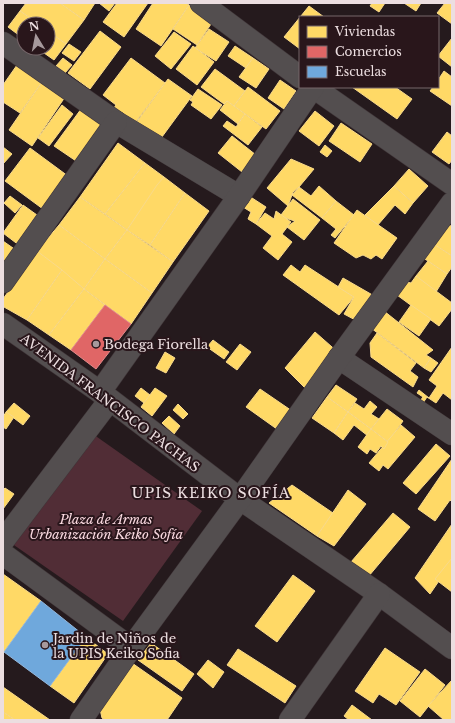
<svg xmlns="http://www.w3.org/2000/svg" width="455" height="723" viewBox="0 0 455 723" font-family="'Libre Baskerville',serif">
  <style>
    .green { fill: #512d36 }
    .homes { fill: #ffd966; stroke: #f9da8b }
    .shops { fill: #e06666; stroke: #e48a8b }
    .schools { fill: #6fa8dc; stroke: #94b8dd }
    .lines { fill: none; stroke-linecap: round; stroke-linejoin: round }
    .minor-casing { stroke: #403639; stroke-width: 23 }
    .minor { stroke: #534e4f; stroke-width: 22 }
    .poi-dot { fill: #a6999c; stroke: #29161b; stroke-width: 1.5 }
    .labels { text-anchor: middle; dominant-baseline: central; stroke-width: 4; stroke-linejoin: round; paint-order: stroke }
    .poi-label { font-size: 13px; fill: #ecdee0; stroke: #29161b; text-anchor: start }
    .street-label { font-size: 13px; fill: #ecdee0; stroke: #29161b }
    .park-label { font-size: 13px; font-style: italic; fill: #fbdae1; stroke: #29161b }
    .neighbourhood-label { font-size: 14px; letter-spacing: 1px; fill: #ecdee0; stroke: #29161b }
  </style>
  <rect width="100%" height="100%" fill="#251a1d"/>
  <!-- green -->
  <polygon class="green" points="90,432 202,511 123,621 11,543"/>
  <!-- homes -->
  <g class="homes">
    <polygon points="26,3 60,3 84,20 66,44 48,31 48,24 39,24 20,11"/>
    <polygon points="60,3 95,3 84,20"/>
    <polygon points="99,3 115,3 109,11"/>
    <polygon points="117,3 148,3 124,37 103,22"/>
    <polygon points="153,3 186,3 189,5 161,46 136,29"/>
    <polygon points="372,3 385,3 379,12 370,6"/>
    <polygon points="404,3 421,3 416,11"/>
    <polygon points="445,3 452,4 452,24 437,13"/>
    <polygon points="189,5 213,21 197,45 173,29"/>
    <polygon points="309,6 324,17 300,17 300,49 284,37"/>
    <polygon points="20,11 39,24 24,24 24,39 8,27"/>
    <polygon points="209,29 229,42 216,61 195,48"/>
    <polygon points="48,31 66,44 54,60 37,48 48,48"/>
    <polygon points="100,31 121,47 90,89 68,73"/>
    <polygon points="174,32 191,44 171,69 155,56"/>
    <polygon points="452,38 452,67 438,56"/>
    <polygon points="69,44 81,52 74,61 62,53"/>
    <polygon points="193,46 214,62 197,85 176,69"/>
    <polygon points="235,46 253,58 246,68 228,56"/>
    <polygon points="63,58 72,65 65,73 56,66"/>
    <polygon points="131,58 165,83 132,127 111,112 116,105 103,95"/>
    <polygon points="253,58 269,69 256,88 239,77"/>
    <polygon points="17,65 42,82 20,113 3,102 3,85"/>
    <polygon points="215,69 245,91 234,106 227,101 224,104 201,87"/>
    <polygon points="444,71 452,77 452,106 430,91 433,87 438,87 438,80"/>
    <polygon points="168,79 192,96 159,141 136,123"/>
    <polygon points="280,80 296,91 284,109 268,98"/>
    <polygon points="42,82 65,97 32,146 9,130"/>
    <polygon points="248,87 280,111 266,129 234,106"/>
    <polygon points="352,87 395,87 412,99 397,119"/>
    <polygon points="198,89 222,105 211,119 191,105 193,102 190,100"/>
    <polygon points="227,101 245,114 238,124 220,110"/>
    <polygon points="62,105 73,114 49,146 38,138"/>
    <polygon points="84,105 109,123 79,163 54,146"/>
    <polygon points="315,111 334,126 319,146 299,131"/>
    <polygon points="245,114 262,127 248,145 223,126 227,121 236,127"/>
    <polygon points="341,123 372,144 360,162 329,141"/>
    <polygon points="447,132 452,136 452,160 449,164 432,152"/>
    <polygon points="232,136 256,155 242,172 218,153"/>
    <polygon points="118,143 145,163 105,214 80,197"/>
    <polygon points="325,145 332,151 327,157 320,152"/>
    <polygon points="3,147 12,154 3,164"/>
    <polygon points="30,148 72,179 47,212 5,181"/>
    <polygon points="291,159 314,169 299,187 293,192 288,206 267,188"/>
    <polygon points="145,163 164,177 127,230 105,214"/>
    <polygon points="409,169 428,186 413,203 394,186"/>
    <polygon points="164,177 185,193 150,245 127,230 157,185"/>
    <polygon points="319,186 336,201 322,218 292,195 299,187 311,196"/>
    <polygon points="394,186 413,203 405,214 395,205 377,226 365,215"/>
    <polygon points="185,193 209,211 173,262 150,245"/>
    <polygon points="10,196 22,205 15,213 4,203"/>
    <polygon points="249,196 266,207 256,224 248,219 251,212 243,207"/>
    <polygon points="80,197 127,230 105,259 59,225"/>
    <polygon points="293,199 320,220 304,240 287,227 295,221 285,218 281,215"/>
    <polygon points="336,201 354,215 335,238 331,235 336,229 322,218"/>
    <polygon points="23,205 44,220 24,249 3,233"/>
    <polygon points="357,210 397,238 382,259 376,255 371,259 363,255 356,258 334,243"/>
    <polygon points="276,211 291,222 282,234 292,242 278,260 263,248 272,236 256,224 265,213 274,219"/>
    <polygon points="447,223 452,227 452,256 432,243"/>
    <polygon points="59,225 105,259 84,289 37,251"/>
    <polygon points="127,230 173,262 152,293 105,259"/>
    <polygon points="3,241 20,253 3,276"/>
    <polygon points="432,243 452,256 452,267 447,274 422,257"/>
    <polygon points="37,251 62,270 27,320 4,307 3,299"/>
    <polygon points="105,259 152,293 131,324 84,289"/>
    <polygon points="428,261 447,274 436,292 416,276"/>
    <polygon points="291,265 300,272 305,265 354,297 339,315 283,275"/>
    <polygon points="62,270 84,289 49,335 27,320"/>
    <polygon points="416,276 452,303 452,309 439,326 397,295 407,282 411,283"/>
    <polygon points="343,278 376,297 361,323 344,314 354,297 338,287"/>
    <polygon points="84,289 105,305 71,350 49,335"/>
    <polygon points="411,305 431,319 419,336 399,322"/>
    <polygon points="384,311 433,350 426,355 431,358 424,368 371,328"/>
    <polygon points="315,332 340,354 308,391 285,368"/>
    <polygon points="377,333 416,363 410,371 418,377 413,387 371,357 370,343"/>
    <polygon points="213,340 229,352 224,359 207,347"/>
    <polygon points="240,344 251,352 237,370 226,362"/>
    <polygon points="452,347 452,400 443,393 436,403 427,397 423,403 420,401 423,397 417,393 419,390 429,398 437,386 429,380"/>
    <polygon points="165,352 175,358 166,373 156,368"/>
    <polygon points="431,358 438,363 431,372 424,368"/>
    <polygon points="336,385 357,399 348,412 327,397"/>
    <polygon points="141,388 150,395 144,403 135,396"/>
    <polygon points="155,388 167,396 152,416 141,407"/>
    <polygon points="260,389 295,413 281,432 246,407"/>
    <polygon points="327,397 348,412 334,433 312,418"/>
    <polygon points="370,401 377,407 371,414 379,419 371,429 348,412 355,403 364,409"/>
    <polygon points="14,403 30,416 23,425 6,412"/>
    <polygon points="178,404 188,414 183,419 173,410"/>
    <polygon points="387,409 403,421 388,442 371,429"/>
    <polygon points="6,412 14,417 6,429 3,427 3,417"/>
    <polygon points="348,412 371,429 368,436 354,425 343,440 334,433"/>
    <polygon points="169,416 180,426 174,434 162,423"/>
    <polygon points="401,425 415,437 388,469 383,465 379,471 369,463"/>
    <polygon points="371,429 388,442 384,449 381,446 376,453 370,449 367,454 358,447"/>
    <polygon points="436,444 450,456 416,494 403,483"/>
    <polygon points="452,459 452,502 450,500 435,521 418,509"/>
    <polygon points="292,485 333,513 317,536 269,503"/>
    <polygon points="5,488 14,494 3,509 3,490"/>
    <polygon points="348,490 366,504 334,546 317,536"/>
    <polygon points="393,513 410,527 363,583 345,569"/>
    <polygon points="452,524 452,562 430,594 415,578"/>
    <polygon points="452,558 452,592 435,579"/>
    <polygon points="3,574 41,601 4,652 3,652"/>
    <polygon points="293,575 315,591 277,642 255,626"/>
    <polygon points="86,637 108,654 74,703 50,686"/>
    <polygon points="151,643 194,674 182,691 138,660"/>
    <polygon points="385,648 420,672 396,705 379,694 373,703 355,691"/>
    <polygon points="238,649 296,686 285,703 227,665"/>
    <polygon points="208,660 224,672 213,688 197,674"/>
    <polygon points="132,663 182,698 167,720 105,720 102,718 100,709"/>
    <polygon points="425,669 445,685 420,717 400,701"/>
    <polygon points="452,680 452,720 444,720 428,706"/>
    <polygon points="3,687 50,720 15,720 3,712"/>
    <polygon points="352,705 372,720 349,720 344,716"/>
    <polygon points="3,712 15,720 3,720"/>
  </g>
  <!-- shops -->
  <polygon class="shops" points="105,305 131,324 96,369 71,350"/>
  <!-- schools -->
  <polygon class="schools" points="41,601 86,637 50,686 4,652"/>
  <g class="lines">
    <!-- minor casing -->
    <g class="minor-casing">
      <g id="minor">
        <polyline points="201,3 300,77"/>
        <polyline points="3,43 116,122 239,196"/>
        <polyline points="313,87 452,184"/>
        <polyline points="3,282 116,122"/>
        <polyline points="3,324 100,392 240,499 379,594 452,648"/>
        <polyline points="339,358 452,434"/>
        <polyline points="100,392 239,196 313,87"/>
        <polyline points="3,541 109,401"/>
        <polyline points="3,554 131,648"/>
        <polyline points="81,720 131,648 240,499 339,358 452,203"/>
        <polyline points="290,720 379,594"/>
      </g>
    </g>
    <!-- minor -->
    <use href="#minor" class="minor"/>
  </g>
  <!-- markers -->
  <g class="poi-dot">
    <circle cx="96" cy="344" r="4"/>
    <circle cx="45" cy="645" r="4"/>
  </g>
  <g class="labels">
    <!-- poi labels -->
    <g class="poi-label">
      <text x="104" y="344">Bodega Fiorella</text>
      <text x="53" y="638">Jardin de Niños de<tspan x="53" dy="15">la UPIS Keiko Sofia</tspan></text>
    </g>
    <!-- street labels -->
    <g class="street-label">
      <text transform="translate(110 403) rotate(37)">AVENIDA FRANCISCO PACHAS</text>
    </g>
    <!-- park labels -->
    <g class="park-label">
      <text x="106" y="519">Plaza de Armas<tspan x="106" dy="15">Urbanización Keiko Sofía</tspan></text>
    </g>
    <!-- neighbourhood labels -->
    <g class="neighbourhood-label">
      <text x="211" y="493">UPIS KEIKO SOFÍA</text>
    </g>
  </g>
  <!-- border -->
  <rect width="455" height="723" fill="none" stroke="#ecdee0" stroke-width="8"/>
  <!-- legend -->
  <rect x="299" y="16" width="140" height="72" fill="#29161b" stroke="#77666a"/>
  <rect x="307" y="26" width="20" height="12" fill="#ffd966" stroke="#77666a"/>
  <text x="335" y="36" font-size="12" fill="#ecdee0">Viviendas</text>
  <rect x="307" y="46" width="20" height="12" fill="#e06666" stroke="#77666a"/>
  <text x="335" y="56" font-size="12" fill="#ecdee0">Comercios</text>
  <rect x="307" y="66" width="20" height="12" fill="#6fa8dc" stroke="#77666a"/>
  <text x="335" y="76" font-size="12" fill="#ecdee0">Escuelas</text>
  <!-- north arrow -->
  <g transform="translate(36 36) rotate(350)"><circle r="19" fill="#29161b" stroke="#77666a"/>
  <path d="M0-3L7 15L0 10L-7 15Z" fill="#a6999c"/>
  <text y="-6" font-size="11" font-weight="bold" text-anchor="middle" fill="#ecdee0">N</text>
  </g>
</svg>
